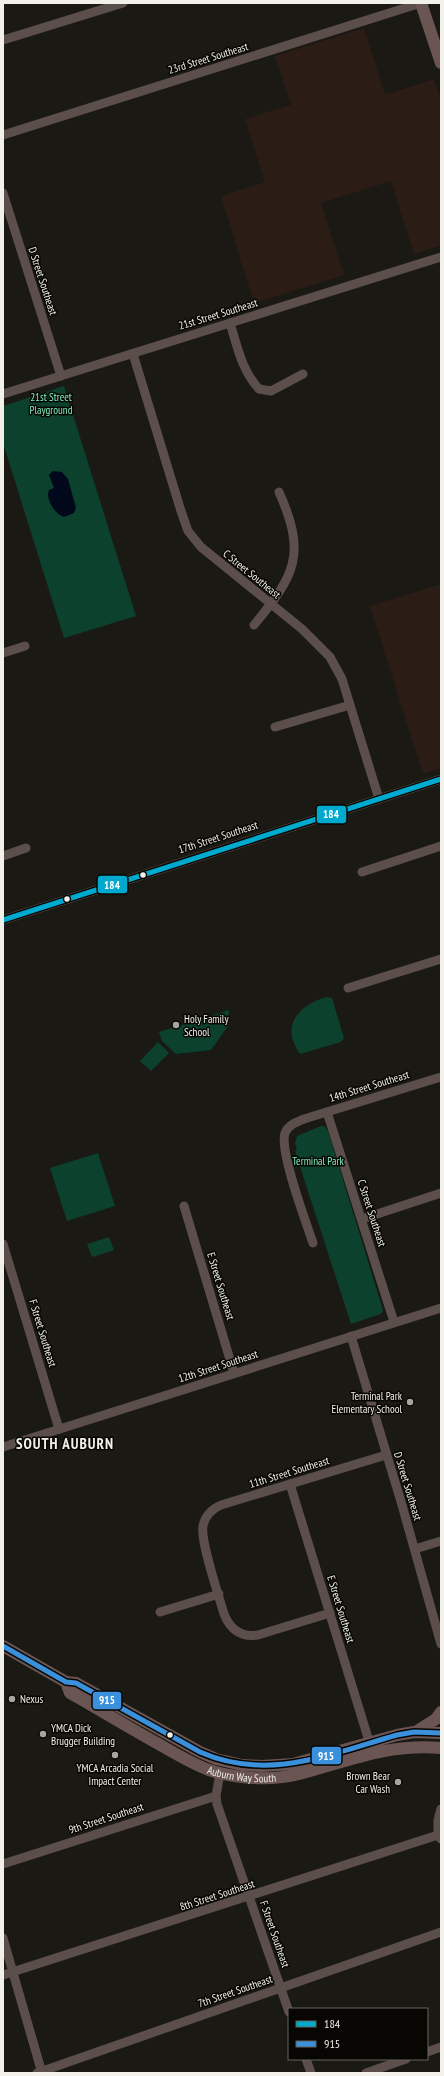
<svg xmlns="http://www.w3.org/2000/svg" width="444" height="2076" viewBox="0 0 444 2076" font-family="'PT Sans Narrow',sans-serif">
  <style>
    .industrial { fill: #2b1d16 }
    .green { fill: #0b412d }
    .water { fill: #02081b }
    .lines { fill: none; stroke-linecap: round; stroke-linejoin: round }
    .minor { stroke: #5c4e4b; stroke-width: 9 }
    .major { stroke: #6b5553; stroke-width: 12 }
    .bus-1-casing { stroke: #070603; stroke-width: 8 }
    .bus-2-casing { stroke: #070603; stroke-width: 8 }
    .bus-1 { stroke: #00a9ce; stroke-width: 5 }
    .bus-2 { stroke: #3a90db; stroke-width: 5 }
    .bus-dot { fill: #f1f0e9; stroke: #070603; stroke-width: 1.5 }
    .poi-dot { fill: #a6a59e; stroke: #070603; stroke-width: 1.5 }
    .labels { text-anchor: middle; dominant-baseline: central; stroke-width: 3; stroke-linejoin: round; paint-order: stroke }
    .street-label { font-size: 11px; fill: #f1f0e9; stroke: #070603 }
    .park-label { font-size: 11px; fill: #80eebd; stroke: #070603 }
    .poi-label { font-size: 11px; fill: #f1f0e9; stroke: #070603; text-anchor: start }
    .district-label { font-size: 15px; font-weight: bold; letter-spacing: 1px; fill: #f1f0e9; stroke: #070603 }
    .line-badge { stroke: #070603; stroke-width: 1.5 }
    .badge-label { font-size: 11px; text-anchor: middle; font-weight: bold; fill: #fff }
  </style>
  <rect width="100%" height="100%" fill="#1a1914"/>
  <!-- industrial -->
  <g class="industrial">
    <polygon points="364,28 385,95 434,79 441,101 441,245 414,254 391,181 321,203 344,275 254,303 221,196 265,182 245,119 291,105 275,56"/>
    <polygon points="441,584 441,768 423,774 370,606"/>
  </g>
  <!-- green -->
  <g class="green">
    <polygon points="64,386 136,616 64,638 3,443 3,406"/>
    <path d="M326 997 332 998 344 1038 341 1042 300 1054C280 1025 298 1006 326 997Z"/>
    <polygon points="229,1010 228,1026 211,1050 176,1054 162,1041 159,1032"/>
    <polygon points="158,1042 169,1053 151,1071 140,1061"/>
    <polygon points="321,1126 324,1126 328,1131 383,1310 381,1314 351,1324 295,1151 297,1150 295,1143 297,1136"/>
    <polygon points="98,1153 115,1206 67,1221 50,1168"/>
    <polygon points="109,1237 114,1250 93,1257 91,1255 87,1244"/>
  </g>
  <!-- water -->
  <path class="water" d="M53 471 62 472 68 479 76 508 74 513 64 517C55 515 45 498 49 490L54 488 49 475Z"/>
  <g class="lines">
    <!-- minor -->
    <g class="minor">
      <polyline points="3,40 123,3"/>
      <polyline points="3,135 421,3"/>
      <polyline points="3,193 61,376"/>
      <path d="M230 323C237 346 242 371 259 389L271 391 303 374"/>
      <polyline points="133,354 181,511 188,531 201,547 302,629 330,657 342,679 379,799"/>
      <polyline points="3,394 441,257"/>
      <path d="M254 625C295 575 307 555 279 492"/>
      <polyline points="3,653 25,646"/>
      <polyline points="275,727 350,705"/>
      <polyline points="3,856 26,848"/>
      <polyline points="362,872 441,846"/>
      <polyline points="3,920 441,779"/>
      <polyline points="348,988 441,959"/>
      <polyline points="327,1112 394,1322"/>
      <polyline points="184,1206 234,1373"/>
      <polyline points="362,1219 441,1193"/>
      <path d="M313 1243C306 1222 279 1151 285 1133 288 1125 297 1122 304 1119L441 1077"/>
      <polyline points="3,1244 59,1429"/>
      <polyline points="351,1336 402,1505 441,1644"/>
      <polyline points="3,1447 441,1308"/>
      <polyline points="290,1484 369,1741"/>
      <polyline points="415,1549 441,1541"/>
      <polyline points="160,1612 219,1594"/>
      <path d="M330 1613 258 1635C241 1638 230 1629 224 1614 219 1596 200 1541 203 1526 205 1516 212 1509 221 1505L386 1455"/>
      <polyline points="220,1773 216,1796 217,1804 289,2012"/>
      <polyline points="441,1809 438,1820 438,1835 441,1839"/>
      <polyline points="3,1864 216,1796"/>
      <polyline points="3,1938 42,2073"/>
      <polyline points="3,1975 438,1835"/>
      <polyline points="427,2052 441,2047"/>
      <polyline points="306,2059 311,2073"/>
      <polyline points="37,2073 441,1932"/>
      <polyline points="366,2073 406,2059"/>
    </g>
    <!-- major -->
    <g class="major">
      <polyline points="421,3 441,63"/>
      <polyline points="3,1646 66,1682 76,1683 200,1752 216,1759 242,1765 262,1766 293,1764 397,1735 414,1732 441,1733"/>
      <path id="s1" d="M66 1682 70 1693 79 1698C105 1713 130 1728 155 1742 173 1752 190 1763 209 1770 236 1779 272 1781 299 1774 348 1761 389 1743 441 1748"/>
      <polyline points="417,1731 436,1719 441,1712"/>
    </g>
    <!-- bus-1 casing -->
    <g class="bus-1-casing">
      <polyline id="bus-1" points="3,920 441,779"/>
    </g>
    <!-- bus-2 casing -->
    <g class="bus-2-casing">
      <path id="bus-2" d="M3 1646 66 1682 76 1683 200 1752C268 1782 330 1754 397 1735L414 1732 441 1733"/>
    </g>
    <!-- bus-1 -->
    <use href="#bus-1" class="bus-1"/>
    <!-- bus-2 -->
    <use href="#bus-2" class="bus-2"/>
  </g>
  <!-- markers -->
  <g class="bus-dot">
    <circle cx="143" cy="875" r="3.5"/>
    <circle cx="67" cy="899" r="3.5"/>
    <circle cx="170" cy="1735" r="3.5"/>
  </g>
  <g class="poi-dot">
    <circle cx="176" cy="1025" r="4"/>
    <circle cx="410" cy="1402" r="4"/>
    <circle cx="12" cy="1699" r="4"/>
    <circle cx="43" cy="1734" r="4"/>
    <circle cx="115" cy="1755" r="4"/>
    <circle cx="398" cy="1782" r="4"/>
  </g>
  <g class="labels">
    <!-- street labels -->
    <g class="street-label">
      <text transform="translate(208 58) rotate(-17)">23rd Street Southeast</text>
      <text transform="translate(43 281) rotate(72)">D Street Southeast</text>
      <text transform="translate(218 314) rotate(-17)">21st Street Southeast</text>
      <text transform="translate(252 574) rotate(39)">C Street Southeast</text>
      <text transform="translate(218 837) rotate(-18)">17th Street Southeast</text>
      <text transform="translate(369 1086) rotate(-17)">14th Street Southeast</text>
      <text transform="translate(372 1213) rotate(72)">C Street Southeast</text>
      <text transform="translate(221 1286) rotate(73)">E Street Southeast</text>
      <text transform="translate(43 1333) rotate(73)">F Street Southeast</text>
      <text transform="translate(218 1366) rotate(-18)">12th Street Southeast</text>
      <text transform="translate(289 1472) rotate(-17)">11th Street Southeast</text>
      <text transform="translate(408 1486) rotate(73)">D Street Southeast</text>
      <text transform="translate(341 1609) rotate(73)">E Street Southeast</text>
      <text stroke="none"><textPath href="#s1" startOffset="204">Auburn Way South</textPath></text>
      <text transform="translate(106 1818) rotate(-18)">9th Street Southeast</text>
      <text transform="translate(217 1895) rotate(-18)">8th Street Southeast</text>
      <text transform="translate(275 1934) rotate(71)">F Street Southeast</text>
      <text transform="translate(235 1991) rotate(-19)">7th Street Southeast</text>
    </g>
    <!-- park labels -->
    <g class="park-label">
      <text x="51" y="397">21st Street<tspan x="51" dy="13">Playground</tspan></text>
      <text x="318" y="1161">Terminal Park</text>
    </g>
    <!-- poi labels -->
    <g class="poi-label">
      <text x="184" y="1019">Holy Family<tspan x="184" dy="13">School</tspan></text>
      <text x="402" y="1396" text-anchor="end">Terminal Park<tspan x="402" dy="13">Elementary School</tspan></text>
      <text x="20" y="1699">Nexus</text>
      <text x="51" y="1728">YMCA Dick<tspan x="51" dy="13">Brugger Building</tspan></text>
      <text x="115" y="1768" text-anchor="middle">YMCA Arcadia Social<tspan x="115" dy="13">Impact Center</tspan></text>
      <text x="390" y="1776" text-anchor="end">Brown Bear<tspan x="390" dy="13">Car Wash</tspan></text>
    </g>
    <!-- district labels -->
    <g class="district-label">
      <text x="65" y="1443">SOUTH AUBURN</text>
    </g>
  </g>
  <g class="line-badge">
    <rect x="316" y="805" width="31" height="19" rx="4" fill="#00a9ce"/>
    <rect x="97" y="875" width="31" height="19" rx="4" fill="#00a9ce"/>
    <rect x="92" y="1691" width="30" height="19" rx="4" fill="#3a90db"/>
    <rect x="311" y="1746" width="31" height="19" rx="4" fill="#3a90db"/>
  </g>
  <g class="badge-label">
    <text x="331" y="818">184</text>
    <text x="112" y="889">184</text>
    <text x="107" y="1704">915</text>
    <text x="326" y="1760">915</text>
  </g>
  <!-- border -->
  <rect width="444" height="2076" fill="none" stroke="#f1f0e9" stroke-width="8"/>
  <!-- legend -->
  <rect x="288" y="2008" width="140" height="52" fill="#070603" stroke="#65645f"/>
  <rect x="296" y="2021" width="20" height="6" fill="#00a9ce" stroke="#65645f"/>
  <text x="324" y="2028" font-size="12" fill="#f1f0e9">184</text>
  <rect x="296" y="2041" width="20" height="6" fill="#3a90db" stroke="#65645f"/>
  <text x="324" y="2048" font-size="12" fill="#f1f0e9">915</text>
</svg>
